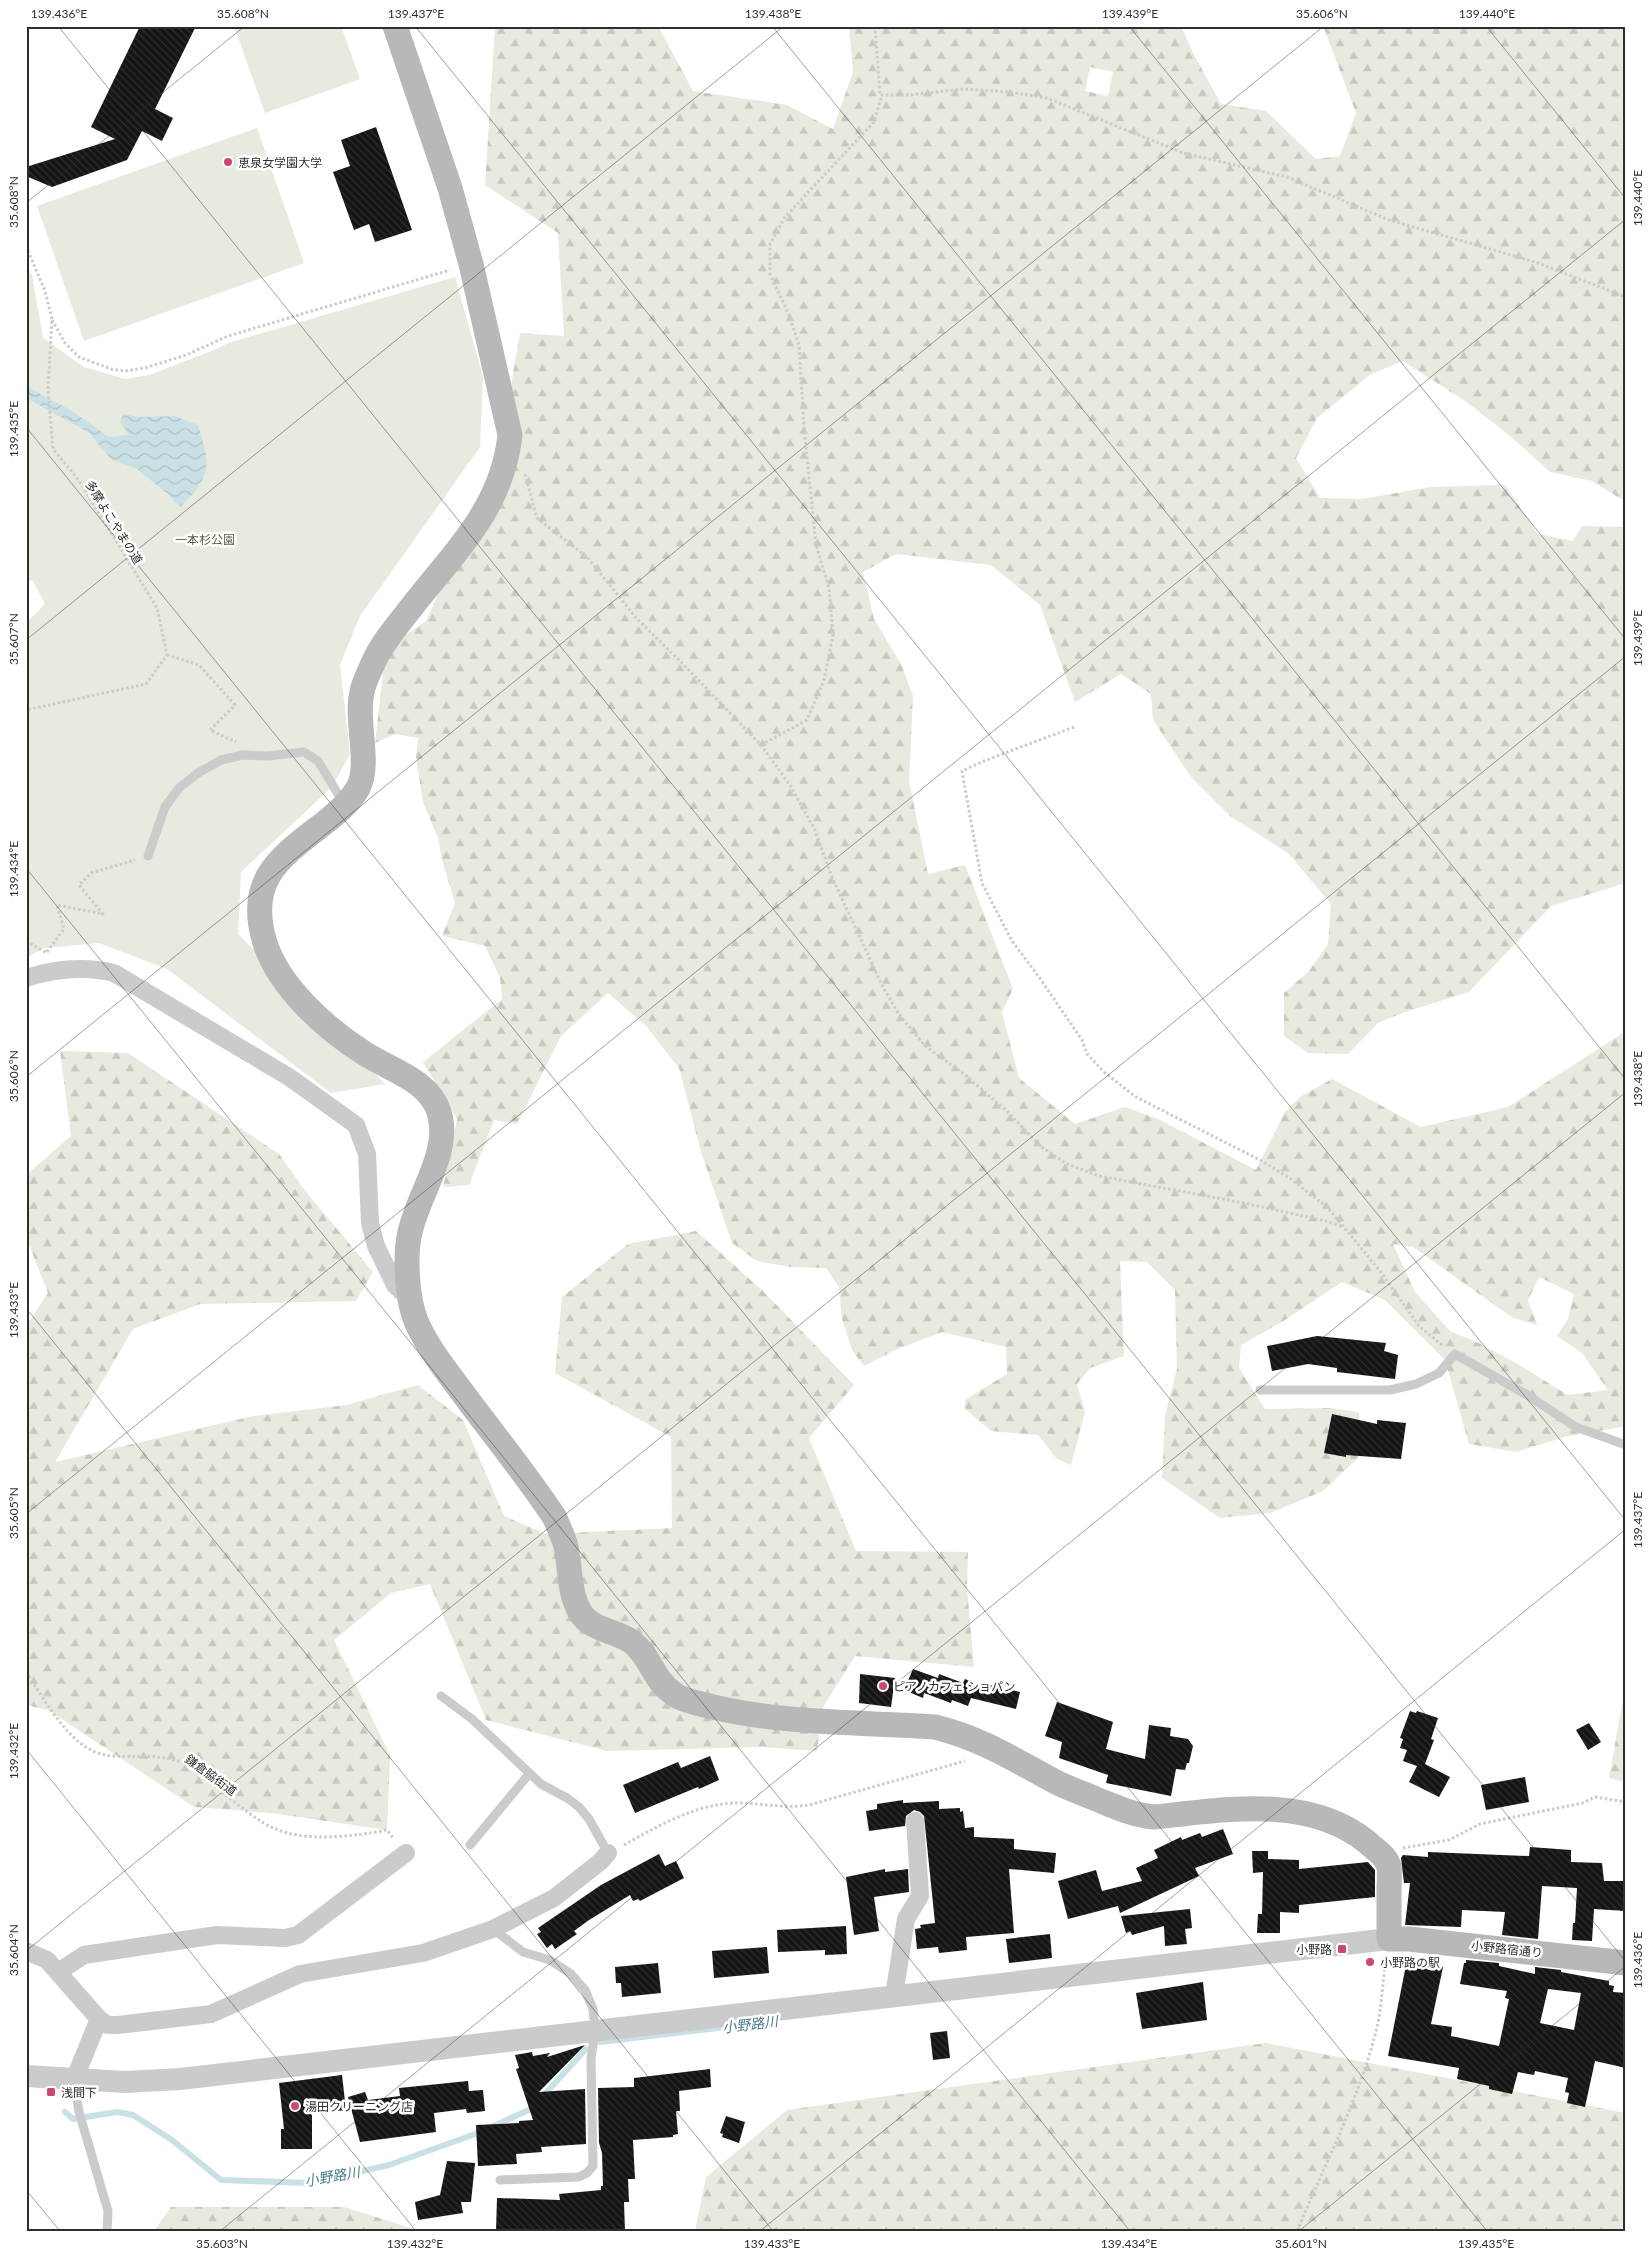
<svg xmlns="http://www.w3.org/2000/svg" width="1652" height="2257" viewBox="0 0 1652 2257" font-family="Lato,'Noto Sans JP',sans-serif">
  <style>
    .forest { fill: url(#forest-firs); fill-rule: evenodd }
    .park { fill: #e7eade }
    .water { fill: url(#water-waves) }
    .lines { fill: none; stroke-linecap: round; stroke-linejoin: round }
    .stream { stroke: #c9e1e5; stroke-width: 6 }
    .building { fill: url(#building-back-hatch); fill-rule: evenodd }
    .path { stroke: #cbcbcb; stroke-width: 3; stroke-dasharray: 2.5 2.5; stroke-linecap: butt }
    .service { stroke: #cbcbcb; stroke-width: 9 }
    .minor { stroke: #cbcbcb; stroke-width: 18 }
    .tertiary { stroke: #cbcbcb; stroke-width: 22 }
    .secondary { stroke: #b8b8b8; stroke-width: 25 }
    .ticks { fill: none; stroke: #2e2e2e; stroke-width: 1; stroke-opacity: 0.45 }
    .poi-dot { fill: #ce4772; stroke: #fff; stroke-width: 2 }
    .labels { text-anchor: middle; dominant-baseline: central; stroke-width: 5; stroke-linejoin: round; paint-order: stroke }
    .poi-label { font-size: 12px; fill: #2e2e2e; stroke: #fff; text-anchor: start }
    .street-label { font-size: 12px; fill: #2e2e2e; stroke: #fff }
    .park-label { font-size: 12px; fill: #5a6441; stroke: #fff }
    .water-label { font-size: 14px; font-style: italic; fill: #477d86; stroke: #fff }
    .neatline { fill: none; stroke: #2e2e2e; stroke-width: 2 }
    .ticks-label { font-size: 12px; text-anchor: middle; fill: #2e2e2e }
  </style>
  <defs>
    <pattern id="forest-firs" width="22" height="20" patternUnits="userSpaceOnUse" patternTransform="scale(1.25)"><rect width="22" height="20" fill="#e7eade"/><path d="M5 1l3.5 6h-7zM16 11l3.5 6h-7z" fill="#c6c9bf"/></pattern>
    <pattern id="water-waves" width="16" height="10" patternUnits="userSpaceOnUse" patternTransform="scale(1.25)"><rect width="16" height="10" fill="#c9e1e5"/><path d="M0 5q4-4 8 0t8 0" fill="none" stroke="#adc1c5"/></pattern>
    <pattern id="building-back-hatch" width="6" height="6" patternUnits="userSpaceOnUse" patternTransform="scale(1.25)"><rect width="6" height="6" fill="#151515"/><path d="M-1 5l2 2M0 0l6 6M5-1l2 2" fill="none" stroke="#2f2f2f"/></pattern>
  </defs>
  <rect width="100%" height="100%" fill="#fff"/>
  <!-- forest -->
  <g class="forest">
    <path d="M495 26H658L693 91 787 105 833 129 853 72 849 26H1181L1193 53 1221 104 1266 111 1316 159 1340 156 1356 113 1323 26H1626V502L1592 481 1550 472 1509 435 1465 401 1403 361 1371 374 1317 418 1296 458 1320 498 1362 499 1430 487 1505 485 1538 534 1573 541 1582 526 1626 527V883L1551 906 1469 992 1405 1012 1378 1023 1348 1054 1308 1053 1284 1036V993L1309 971 1328 944 1331 904 1288 853 1230 816 1191 777 1153 720 1151 694 1121 674 1075 702 1040 605 991 565 896 554 863 572 874 619 901 664 913 696 909 781 928 874 965 865 1013 989 1002 1012 1019 1078 1075 1124 1125 1107 1158 1119 1256 1170 1285 1112 1300 1097 1332 1079 1421 1127 1508 1107 1626 1031V1426L1564 1437 1516 1452 1469 1444 1445 1360 1385 1300 1342 1282 1285 1320 1241 1345 1239 1368 1265 1409 1330 1408 1359 1412V1457L1323 1491 1270 1513 1220 1518 1162 1478 1165 1416 1177 1369 1175 1290 1147 1262 1120 1261 1124 1356 1090 1368 1077 1384 1085 1412 1071 1465 1057 1459 1038 1435 991 1431 965 1409V1400L1007 1374 1006 1347 942 1332 895 1350 864 1366 852 1350 842 1319 839 1287 826 1268 791 1267 757 1261 732 1243 701 1152 679 1068 646 1026 608 993 561 1036 517 1124 494 1120 469 1185 443 1187 457 1119 423 1062 502 999 500 978 485 946 442 936 455 903 442 860 438 838 423 802 416 757 418 738 395 734 375 743 386 648 426 621 448 572 489 515 520 333 564 336 558 233 485 185ZM1090 67 1113 72 1108 96 1085 91ZM1393 1244 1413 1247 1513 1318 1537 1325 1528 1300 1539 1277 1574 1294 1568 1319 1557 1336 1582 1353 1608 1390 1568 1395 1514 1362 1481 1344 1450 1331 1415 1292Z"/>
    <polygon points="60,1051 128,1053 279,1154 306,1192 373,1272 356,1301 200,1304 133,1329 55,1462 253,1416 346,1405 418,1385 463,1420 504,1516 546,1534 672,1528 671,1437 555,1373 562,1297 628,1244 696,1231 762,1290 854,1385 809,1438 856,1551 968,1552 967,1588 974,1667 855,1656 823,1707 817,1751 762,1747 607,1751 486,1720 430,1584 391,1593 334,1640 390,1755 387,1830 271,1813 194,1807 48,1710 26,1705 26,1326 48,1293 26,1237 26,1175 71,1136"/>
    <polygon points="1626,1682 1626,1782 1609,1778"/>
    <polygon points="1266,2043 1626,2113 1626,2231 695,2231 706,2177 787,2110"/>
    <polygon points="171,2207 344,2207 421,2231 154,2231"/>
  </g>
  <!-- park -->
  <g class="park">
    <polygon points="234,26 341,26 360,79 265,113"/>
    <polygon points="257,128 304,263 84,341 37,206"/>
    <polygon points="26,264 32,275 43,338 84,367 125,379 149,375 214,350 228,343 455,277 483,377 480,447 360,616 340,665 350,754 332,787 241,872 238,934 385,1084 331,1093 167,969 99,943 44,948 26,958 26,623 45,604 33,581 26,580"/>
  </g>
  <!-- water -->
  <path class="water" d="M26 386 72 411 109 437 129 435 120 422 123 414 139 417 175 416 198 425C201 438 209 455 206 468 204 483 190 498 180 507L169 495 137 469 111 459 88 432 26 398Z"/>
  <g class="lines">
    <!-- stream -->
    <g class="stream">
      <polyline points="600,2042 743,2025"/>
      <polyline points="543,2096 586,2049"/>
      <polyline points="65,2112 73,2119 117,2112 133,2115 172,2140 221,2180 309,2183 389,2165 478,2133 531,2109 534,2106"/>
    </g>
  </g>
  <!-- building -->
  <g class="building">
    <polygon points="140,26 196,26 155,109 173,118 162,141 142,131 127,160 52,187 26,176 26,167 115,139 91,127"/>
    <polygon points="376,127 412,230 375,242 369,224 354,230 333,172 350,166 341,140"/>
    <polygon points="1317,1336 1386,1343 1384,1351 1398,1355 1395,1379 1337,1372 1337,1368 1308,1364 1272,1371 1267,1346"/>
    <polygon points="1332,1414 1377,1424 1377,1420 1406,1423 1401,1459 1346,1455 1346,1457 1324,1453"/>
    <polygon points="913,1669 938,1678 939,1674 963,1683 965,1679 981,1686 982,1683 1020,1692 1016,1709 971,1698 968,1706 952,1700 951,1703 924,1693 923,1698 904,1690"/>
    <polygon points="860,1674 895,1678 891,1707 859,1703"/>
    <polygon points="1057,1702 1113,1722 1106,1749 1145,1759 1149,1725 1171,1728 1170,1736 1188,1739 1193,1746 1189,1763 1187,1763 1185,1770 1176,1769 1171,1796 1106,1783 1108,1775 1059,1758 1062,1742 1045,1736"/>
    <polygon points="1410,1711 1416,1713 1417,1711 1438,1718 1431,1739 1434,1740 1425,1764 1450,1777 1439,1797 1409,1782 1417,1766 1403,1761 1407,1750 1400,1748 1403,1739 1400,1738"/>
    <polygon points="1589,1723 1601,1742 1588,1750 1576,1730"/>
    <polygon points="710,1756 719,1780 699,1789 698,1787 635,1813 623,1785 678,1762 681,1768"/>
    <polygon points="1525,1777 1529,1802 1486,1810 1481,1785"/>
    <polygon points="903,1800 903,1803 939,1801 939,1809 960,1808 960,1812 963,1811 965,1828 974,1827 974,1837 1014,1839 1014,1849 1056,1853 1054,1873 1009,1869 1014,1933 966,1937 967,1950 939,1953 938,1947 917,1949 915,1929 921,1928 920,1925 935,1923 924,1816 920,1812 914,1810 906,1816 905,1826 869,1831 866,1811 877,1809 877,1804"/>
    <polygon points="1223,1829 1233,1854 1195,1868 1199,1876 1120,1913 1118,1906 1068,1919 1058,1881 1096,1870 1102,1891 1142,1881 1136,1868 1158,1858 1154,1850 1181,1837 1182,1840 1200,1833 1202,1837"/>
    <polygon points="1530,1847 1571,1850 1571,1862 1602,1863 1604,1881 1626,1881 1626,1911 1594,1909 1592,1941 1572,1940 1573,1923 1575,1923 1577,1888 1542,1886 1538,1939 1502,1935 1505,1912 1462,1910 1461,1927 1405,1925 1410,1883 1404,1883 1401,1858 1403,1855 1428,1857 1428,1852 1529,1856"/>
    <polygon points="1252,1851 1268,1851 1268,1859 1299,1860 1299,1869 1368,1862 1375,1870 1375,1897 1299,1905 1299,1913 1280,1912 1280,1933 1257,1933 1258,1914 1262,1914 1263,1872 1253,1873"/>
    <polygon points="659,1854 665,1866 676,1861 684,1878 640,1901 638,1899 633,1901 630,1895 589,1920 574,1931 577,1934 555,1949 552,1944 547,1948 537,1934 541,1932 538,1928 601,1885"/>
    <polygon points="885,1869 885,1872 908,1869 909,1892 874,1897 879,1931 854,1935 846,1877"/>
    <polygon points="1190,1909 1192,1928 1185,1929 1187,1944 1165,1946 1164,1926 1132,1935 1130,1931 1126,1933 1121,1916"/>
    <polygon points="846,1926 847,1954 825,1955 825,1950 778,1952 777,1930"/>
    <polygon points="1050,1934 1052,1958 1009,1963 1006,1939"/>
    <polygon points="767,1947 769,1973 714,1978 712,1951"/>
    <path d="M1407 1960 1443 1967 1431 2024 1452 2027 1451 2036 1499 2046 1509 1999 1505 1998 1507 1991 1460 1984 1464 1963H1466V1960L1499 1963V1966L1535 1974V1967L1561 1970V1972L1609 1981V1985L1614 1986 1613 1992 1626 1993V2068L1595 2061 1585 2107 1567 2103 1569 2093 1565 2092 1568 2078 1535 2071 1534 2075 1518 2072 1512 2094 1489 2089V2086L1457 2079 1459 2068 1388 2056ZM1548 1989 1581 1993 1574 2030 1540 2023Z"/>
    <polygon points="658,1963 661,1993 622,1997 621,1983 616,1983 615,1967"/>
    <polygon points="1203,1982 1207,2020 1142,2029 1136,1993"/>
    <polygon points="947,2031 950,2058 933,2060 930,2033"/>
    <polygon points="585,2045 539,2092 585,2089 586,2144 541,2147 542,2152 516,2154 517,2164 478,2166 476,2125 519,2123 519,2121 533,2120 516,2069 519,2068 515,2055 532,2052 533,2056 550,2053 547,2057"/>
    <polygon points="710,2069 711,2087 679,2091 680,2111 676,2111 678,2134 673,2135 673,2137 633,2140 635,2179 628,2179 629,2202 624,2202 625,2231 496,2231 497,2198 560,2200 559,2194 601,2190 601,2186 603,2186 602,2153 599,2143 598,2088 634,2087 634,2078"/>
    <polygon points="342,2075 346,2110 312,2114 312,2149 281,2149 281,2129 284,2129 279,2083"/>
    <polygon points="468,2081 469,2091 483,2090 485,2111 467,2113 466,2109 434,2113 436,2132 360,2142 348,2097 365,2092 368,2100 400,2096 399,2088"/>
    <polygon points="726,2116 745,2122 739,2143 722,2137 723,2134 720,2133"/>
    <polygon points="447,2161 475,2163 471,2202 461,2202 463,2213 418,2220 415,2202 440,2195"/>
  </g>
  <g class="lines">
    <!-- path -->
    <g class="path">
      <polyline points="875,26 880,95 910,95 963,89 1009,92 1047,98 1183,153 1287,177 1389,220 1535,262 1626,297"/>
      <polyline points="26,246 45,291 52,319 48,389 53,449 78,479 157,608 167,655 146,684 26,710"/>
      <polyline points="52,320 65,343 79,357 111,369 125,371 145,368 186,355 228,336 450,270"/>
      <polyline points="525,474 537,518 588,558 637,619 681,662 761,745 790,785 815,830 831,875 882,985 898,1013 925,1046 964,1074 1009,1113 1040,1146 1067,1164 1099,1176 1239,1202 1326,1221 1343,1227"/>
      <polyline points="167,655 199,665 235,705 210,730 236,742"/>
      <polyline points="1074,727 984,761 962,771 982,883 1012,941 1039,977 1082,1040 1087,1054 1105,1073 1136,1097 1262,1161 1291,1179 1328,1208 1380,1271 1419,1326 1444,1347"/>
      <polyline points="761,745 807,720 824,680 833,635 829,588 816,545 804,427 799,345 789,315 770,274 770,244 785,217 874,122 882,95"/>
      <polyline points="26,941 47,953"/>
      <polyline points="47,952 64,929 57,905 103,914 79,885 91,873 135,860"/>
      <path d="M26 1672C45 1700 71 1750 106 1755 129 1759 154 1753 178 1761 196 1767 212 1784 227 1796 242 1808 260 1823 278 1830 308 1842 356 1836 387 1830L394 1839"/>
      <path d="M624 1845C657 1826 700 1802 739 1803 763 1803 785 1809 809 1805L965 1761"/>
      <polyline points="1403,1848 1449,1840 1480,1824 1583,1803 1595,1797 1626,1802"/>
      <path d="M1297 2231C1324 2166 1357 2103 1375 2035 1382 2011 1382 1984 1386 1959"/>
    </g>
    <!-- service -->
    <g class="service">
      <polyline points="148,856 165,807 179,788 198,773 221,760 243,755 268,756 304,752 318,761 344,804"/>
      <polyline points="1260,1390 1390,1390 1416,1384 1439,1373 1455,1354 1527,1395 1576,1427 1626,1445"/>
      <polyline points="441,1696 472,1719 541,1784 567,1798 579,1807 589,1819 608,1853"/>
      <polyline points="470,1845 529,1774"/>
      <polyline points="493,1929 523,1952 550,1960 571,1974 585,1990 593,2009 595,2031 591,2059 593,2166 587,2173 579,2177 500,2180"/>
      <polyline points="74,2080 79,2112 108,2211 107,2231"/>
    </g>
    <!-- minor -->
    <g class="minor">
      <path d="M26 978C55 969 85 966 114 973L289 1077 356 1125 367 1154 370 1223 376 1246 395 1285 411 1301"/>
      <polyline points="26,1951 47,1960 99,2019 74,2080"/>
      <polyline points="58,1972 84,1955 217,1935 285,1938 298,1935 406,1853"/>
      <polyline points="894,1996 906,1919 920,1896 915,1821"/>
      <polyline points="99,2019 108,2025 118,2025 211,2014 300,1974 423,1953 493,1929 554,1898 600,1862 608,1853"/>
    </g>
    <!-- tertiary -->
    <polyline class="tertiary" points="26,2076 125,2082 180,2079 1389,1939"/>
    <!-- secondary -->
    <path class="secondary" d="M395 26 450 188 471 264 510 435C502 511 451 555 407 613 395 628 382 644 374 661 370 671 364 681 362 692 355 721 371 764 358 788 350 802 339 811 327 821 282 856 245 878 265 943 279 987 326 1029 364 1053 390 1070 429 1080 439 1112 452 1153 416 1196 409 1237 405 1259 407 1299 416 1321 427 1347 445 1369 462 1392 493 1434 526 1474 555 1518 558 1526 562 1534 565 1543 571 1565 568 1592 580 1612 591 1631 616 1630 632 1642 652 1657 652 1681 677 1696 688 1702 702 1704 713 1707 785 1724 862 1722 935 1727 980 1738 1013 1759 1054 1781 1067 1788 1082 1793 1096 1799 1116 1807 1133 1815 1154 1817 1223 1810 1308 1794 1367 1842 1375 1850 1386 1855 1389 1867 1390 1874 1389 1883 1389 1890 1389 1906 1389 1923 1389 1939H1409L1626 1963"/>
  </g>
  <!-- ticks -->
  <path class="ticks" d="M58 26 1626 1962M415 26 1626 1521M772 26 1626 1080M1129 26 1626 640M1486 26 1626 199M26 203 245 26M26 427 1487 2231M26 640 784 26M26 868 1130 2231M26 1077 1324 26M26 1308 773 2231M26 1514 1626 219M26 1749 416 2231M26 1951 1626 656M26 2190 60 2231M220 2231 1626 1092M760 2231 1626 1529M1299 2231 1626 1966"/>
  <!-- markers -->
  <g class="poi-dot">
    <circle cx="228" cy="162" r="5"/>
    <circle cx="883" cy="1686" r="5"/>
    <rect x="1337" y="1944" width="10" height="10" rx="2.5"/>
    <circle cx="1370" cy="1962" r="5"/>
    <rect x="46" y="2087" width="10" height="10" rx="2.5"/>
    <circle cx="295" cy="2106" r="5"/>
  </g>
  <g class="labels">
    <!-- poi labels -->
    <g class="poi-label">
      <text x="238" y="162">恵泉女学園大学</text>
      <text x="893" y="1686">ピアノカフェ ショパン</text>
      <text x="1332" y="1949" text-anchor="end">小野路</text>
      <text x="1380" y="1962">小野路の駅</text>
      <text x="61" y="2092">浅間下</text>
      <text x="305" y="2106">湯田クリーニング店</text>
    </g>
    <!-- street labels -->
    <g class="street-label">
      <text transform="translate(114 522) rotate(58)">多摩よこやまの道</text>
      <text transform="translate(211 1775) rotate(36)">鎌倉脇街道</text>
      <text transform="translate(1507 1949) rotate(6)">小野路宿通り</text>
    </g>
    <!-- park labels -->
    <g class="park-label">
      <text x="205" y="539">一本杉公園</text>
    </g>
    <!-- water labels -->
    <g class="water-label">
      <text transform="translate(750 2024) rotate(-7)">小野路川</text>
      <text transform="translate(332 2176) rotate(-10)">小野路川</text>
    </g>
  </g>
  <!-- border -->
  <rect width="1652" height="2257" fill="none" stroke="#ffffff" stroke-width="55"/>
  <rect x="28" y="28" width="1596" height="2202" class="neatline"/>
  <g class="ticks-label">
    <text x="59" y="18">139.436°E</text>
    <text x="243" y="18">35.608°N</text>
    <text x="416" y="18">139.437°E</text>
    <text x="773" y="18">139.438°E</text>
    <text x="1130" y="18">139.439°E</text>
    <text x="1322" y="18">35.606°N</text>
    <text x="1487" y="18">139.440°E</text>
    <text transform="translate(1638 198) rotate(-90)" y="4">139.440°E</text>
    <text transform="translate(14 202) rotate(-90)" y="4">35.608°N</text>
    <text transform="translate(14 429) rotate(-90)" y="4">139.435°E</text>
    <text transform="translate(1638 638) rotate(-90)" y="4">139.439°E</text>
    <text transform="translate(14 639) rotate(-90)" y="4">35.607°N</text>
    <text transform="translate(14 869) rotate(-90)" y="4">139.434°E</text>
    <text transform="translate(14 1076) rotate(-90)" y="4">35.606°N</text>
    <text transform="translate(1638 1079) rotate(-90)" y="4">139.438°E</text>
    <text transform="translate(14 1310) rotate(-90)" y="4">139.433°E</text>
    <text transform="translate(14 1513) rotate(-90)" y="4">35.605°N</text>
    <text transform="translate(1638 1520) rotate(-90)" y="4">139.437°E</text>
    <text transform="translate(14 1751) rotate(-90)" y="4">139.432°E</text>
    <text transform="translate(14 1950) rotate(-90)" y="4">35.604°N</text>
    <text transform="translate(1638 1960) rotate(-90)" y="4">139.436°E</text>
    <text x="222" y="2248">35.603°N</text>
    <text x="415" y="2248">139.432°E</text>
    <text x="772" y="2248">139.433°E</text>
    <text x="1129" y="2248">139.434°E</text>
    <text x="1301" y="2248">35.601°N</text>
    <text x="1486" y="2248">139.435°E</text>
  </g>
</svg>
